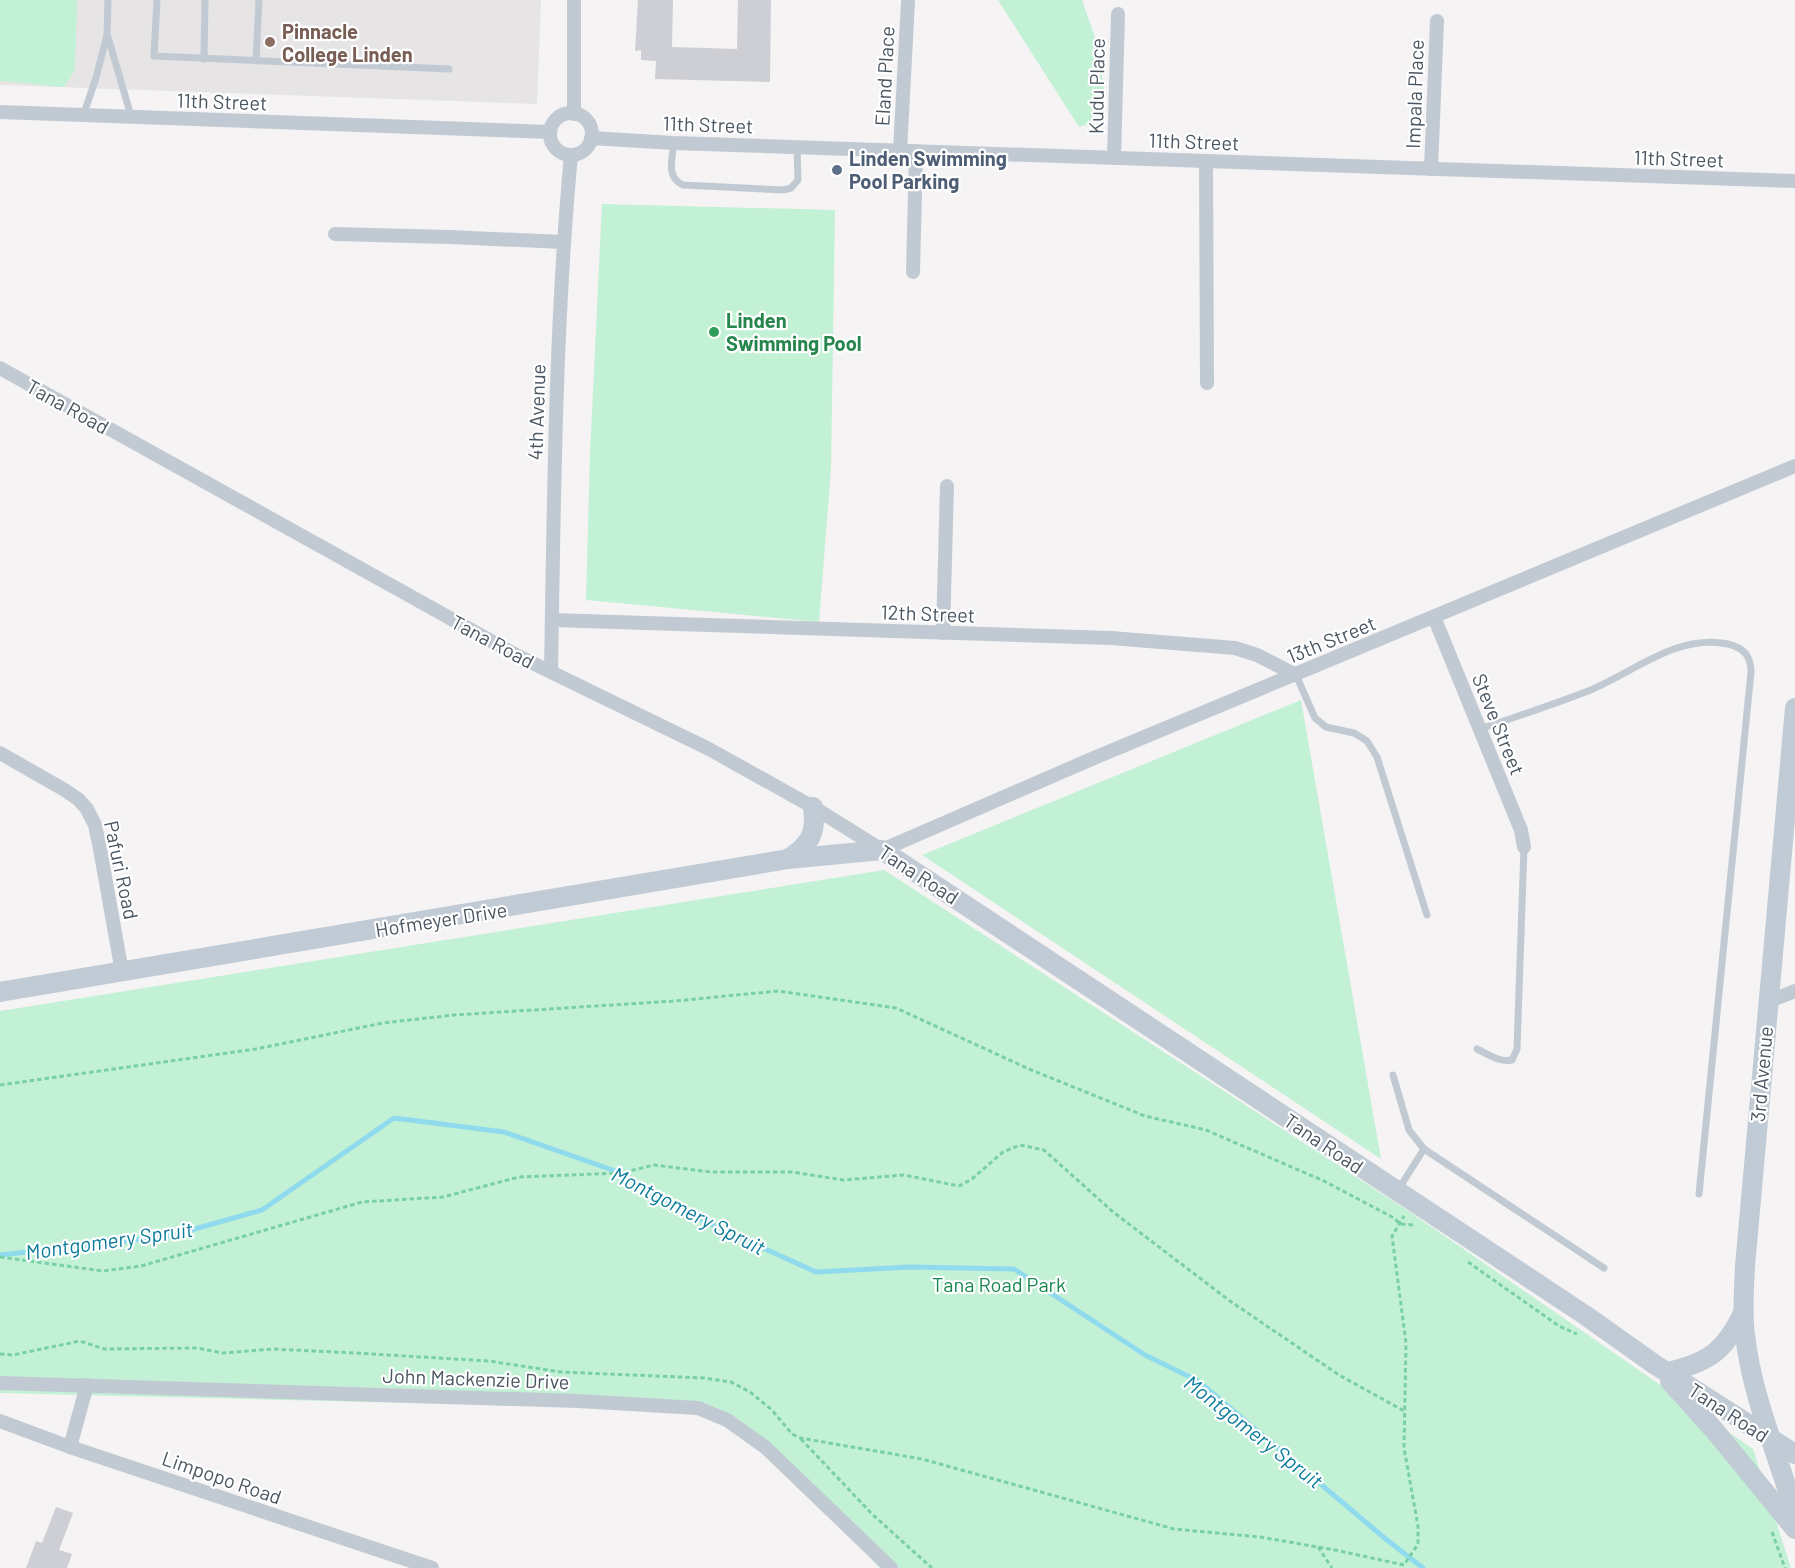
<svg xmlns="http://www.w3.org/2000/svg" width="1795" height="1568" viewBox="0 0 1795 1568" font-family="Barlow,sans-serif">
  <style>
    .education { fill: #e6e4e5 }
    .green { fill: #c3f1d5 }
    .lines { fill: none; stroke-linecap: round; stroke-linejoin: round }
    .stream { stroke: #90daee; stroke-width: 5 }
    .building { fill: #cdcfd5 }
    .path { stroke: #7ad0a6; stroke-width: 3; stroke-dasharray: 4.5 3; stroke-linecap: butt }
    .lane { stroke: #c1cad2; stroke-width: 7 }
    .street { stroke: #c1cad2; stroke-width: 14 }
    .secondary { stroke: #c1cbd6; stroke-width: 20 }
    .education-dot { fill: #8d6e63; stroke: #fff; stroke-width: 2 }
    .service-dot { fill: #5c6f8a; stroke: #fff; stroke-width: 2 }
    .leisure-dot { fill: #2e9e5b; stroke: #fff; stroke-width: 2 }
    .labels { text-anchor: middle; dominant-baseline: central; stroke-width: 4.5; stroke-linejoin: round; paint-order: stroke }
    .education-label { font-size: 20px; font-weight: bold; fill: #785e54; stroke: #fff; text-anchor: start }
    .street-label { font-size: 20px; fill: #4a5661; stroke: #fff }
    .service-label { font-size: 20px; font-weight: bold; fill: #4e5e75; stroke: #fff; text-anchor: start }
    .leisure-label { font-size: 20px; font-weight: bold; fill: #27864d; stroke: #fff; text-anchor: start }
    .park-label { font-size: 20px; fill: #17864f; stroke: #fff }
    .water-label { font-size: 21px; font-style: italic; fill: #0c7c9b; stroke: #fff }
  </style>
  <rect width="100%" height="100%" fill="#f5f3f3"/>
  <!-- education -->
  <polygon class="education" points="0,0 541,0 537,104 0,85"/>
  <!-- green -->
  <g class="green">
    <polygon points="0,0 77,0 75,70 64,87 0,81"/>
    <polygon points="998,0 1082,0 1097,43 1104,90 1095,122 1079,127"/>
    <polygon points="602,204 835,210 831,469 819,622 586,600 590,454"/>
    <polygon points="1301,700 1381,1159 922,855"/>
    <polygon points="884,870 1407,1210 1753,1449 1791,1568 880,1568 757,1444 695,1410 0,1393 0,1011"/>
  </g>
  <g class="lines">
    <!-- stream -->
    <polyline class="stream" points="0,1255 170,1236 262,1210 394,1118 504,1132 621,1173 686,1213 816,1272 910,1267 1014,1269 1145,1355 1198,1381 1387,1540 1423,1568"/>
  </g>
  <!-- building -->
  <g class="building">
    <polygon points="638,0 673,0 672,47 737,49 738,0 771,0 770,82 655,79 656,61 641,60 641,50 635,51"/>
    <polygon points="56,1507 73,1513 59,1550 72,1554 67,1568 26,1568 36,1541 42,1543"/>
  </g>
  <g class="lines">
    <!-- path -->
    <g class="path">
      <polyline points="0,1085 256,1049 383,1023 454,1015 675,1001 778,991 896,1008 1029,1069 1145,1116 1206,1130 1324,1181 1394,1218 1400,1224 1414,1225"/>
      <polyline points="0,1257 103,1271 141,1266 362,1202 443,1197 519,1177 621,1173 654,1165 711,1172 792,1172 843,1180 904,1175 959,1186 972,1179 1003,1152 1020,1145 1044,1150 1113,1212 1230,1301 1339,1375 1406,1412"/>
      <polyline points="1468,1262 1559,1326 1577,1334"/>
      <polyline points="0,1354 13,1355 80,1341 104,1349 197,1348 223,1353 273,1349 355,1353 489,1361 561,1372 704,1378 731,1382 750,1392 772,1410 792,1434 800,1438 922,1459 1174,1529 1260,1537 1335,1550 1404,1565 1418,1544 1418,1526 1404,1448 1406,1343 1392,1236 1404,1216"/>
      <polyline points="801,1439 873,1515 932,1568"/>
      <polyline points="1772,1532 1785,1568"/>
      <polyline points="1318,1547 1332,1568"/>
    </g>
    <!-- lane -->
    <g class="lane">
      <polyline points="157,0 154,56 449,69"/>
      <polyline points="108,37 131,116"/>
      <polyline points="204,59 205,0"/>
      <polyline points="256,61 259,0"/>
      <polyline points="83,116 96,78 107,35 108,0"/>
      <path d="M674 143C672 159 666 178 683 185L783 190 791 188 798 180 797 147"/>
      <polyline points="1296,675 1315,718 1326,727 1354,733 1367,741 1377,757 1427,915"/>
      <path d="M1480 729C1516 717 1552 705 1588 691 1633 673 1677 633 1728 644 1744 648 1751 656 1751 672L1699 1194"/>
      <path d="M1477 1049C1488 1054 1500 1063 1512 1060L1517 1049 1524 847"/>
      <polyline points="1393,1075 1409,1130 1424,1149 1604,1268"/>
      <polyline points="1398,1190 1424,1149"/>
    </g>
    <!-- street -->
    <g class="street">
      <polyline points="0,112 550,132"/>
      <circle cx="571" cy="134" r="21"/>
      <polyline points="574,114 574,0"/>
      <polyline points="591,138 674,143 1795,181"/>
      <polyline points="900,151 908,2"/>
      <polyline points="1114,158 1118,14"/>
      <polyline points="1206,161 1207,383"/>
      <polyline points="1431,169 1437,21"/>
      <polyline points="335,234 449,237 563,242"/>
      <polyline points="913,272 916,151"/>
      <polyline points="0,368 518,656 709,749 813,807 882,850 1094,758 1795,466"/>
      <polyline points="1434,617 1521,830 1524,847"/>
      <polyline points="552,620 1111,638 1235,648 1257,655 1296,675"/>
      <polyline points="943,633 947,486"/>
      <path d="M551 672C554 499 555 327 571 155"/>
      <polyline points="0,753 63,789 78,799 87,809 95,825 100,849 122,972"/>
      <polyline points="1767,1002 1795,991"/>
      <polyline points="0,1383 578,1401 698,1408 727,1420 765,1447 891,1568"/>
      <polyline points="0,1421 70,1447 432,1568"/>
      <polyline points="70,1447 87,1385"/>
    </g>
    <!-- secondary -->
    <g class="secondary">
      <path d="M1795 708 1745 1266C1744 1289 1742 1312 1745 1335 1752 1397 1778 1455 1795 1514"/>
      <path d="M788 859C810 845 817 833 813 807"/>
      <polyline points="0,992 788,859 882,850 1585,1315 1654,1364 1795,1454"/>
      <path d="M1667 1372C1708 1363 1725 1351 1743 1313"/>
      <polyline points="1670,1381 1715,1431 1795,1529"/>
    </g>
  </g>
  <!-- markers -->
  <circle class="education-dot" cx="270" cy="42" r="6"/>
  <circle class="service-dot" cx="837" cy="170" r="6"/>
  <circle class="leisure-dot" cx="714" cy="332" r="6"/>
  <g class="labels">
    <!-- education labels -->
    <g class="education-label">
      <text x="282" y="31">Pinnacle<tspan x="282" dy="23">College Linden</tspan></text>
    </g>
    <!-- street labels -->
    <g class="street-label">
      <text transform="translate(884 76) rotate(-87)">Eland Place</text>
      <text transform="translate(1096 86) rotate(-89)">Kudu Place</text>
      <text transform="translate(1414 94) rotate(-88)">Impala Place</text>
      <text transform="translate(222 101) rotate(2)">11th Street</text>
      <text transform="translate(708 124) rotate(2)">11th Street</text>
      <text transform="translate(1194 141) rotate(2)">11th Street</text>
      <text transform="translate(1679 158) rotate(2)">11th Street</text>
      <text transform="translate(68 406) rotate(29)">Tana Road</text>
      <text transform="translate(536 412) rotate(-88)">4th Avenue</text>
      <text transform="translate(928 613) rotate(2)">12th Street</text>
      <text transform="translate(1331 639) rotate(-22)">13th Street</text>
      <text transform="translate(493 641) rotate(28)">Tana Road</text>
      <text transform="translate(1499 724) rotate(68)">Steve Street</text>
      <text transform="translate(122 870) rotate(78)">Pafuri Road</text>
      <text transform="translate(919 874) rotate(33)">Tana Road</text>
      <text transform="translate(441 919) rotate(-9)">Hofmeyer Drive</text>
      <text transform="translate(1761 1074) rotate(-85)">3rd Avenue</text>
      <text transform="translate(1324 1143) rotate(34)">Tana Road</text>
      <text transform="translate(476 1378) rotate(2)">John Mackenzie Drive</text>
      <text transform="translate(1729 1412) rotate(33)">Tana Road</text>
      <text transform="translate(222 1477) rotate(19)">Limpopo Road</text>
    </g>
    <!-- service labels -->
    <g class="service-label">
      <text x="849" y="158">Linden Swimming<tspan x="849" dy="23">Pool Parking</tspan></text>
    </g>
    <!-- leisure labels -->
    <g class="leisure-label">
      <text x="726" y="320">Linden<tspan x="726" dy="23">Swimming Pool</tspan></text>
    </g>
    <!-- park labels -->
    <g class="park-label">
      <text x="999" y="1284">Tana Road Park</text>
    </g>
    <!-- water labels -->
    <g class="water-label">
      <text transform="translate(689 1210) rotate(27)">Montgomery Spruit</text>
      <text transform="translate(109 1240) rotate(-8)">Montgomery Spruit</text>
      <text transform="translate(1254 1431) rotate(38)">Montgomery Spruit</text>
    </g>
  </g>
</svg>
